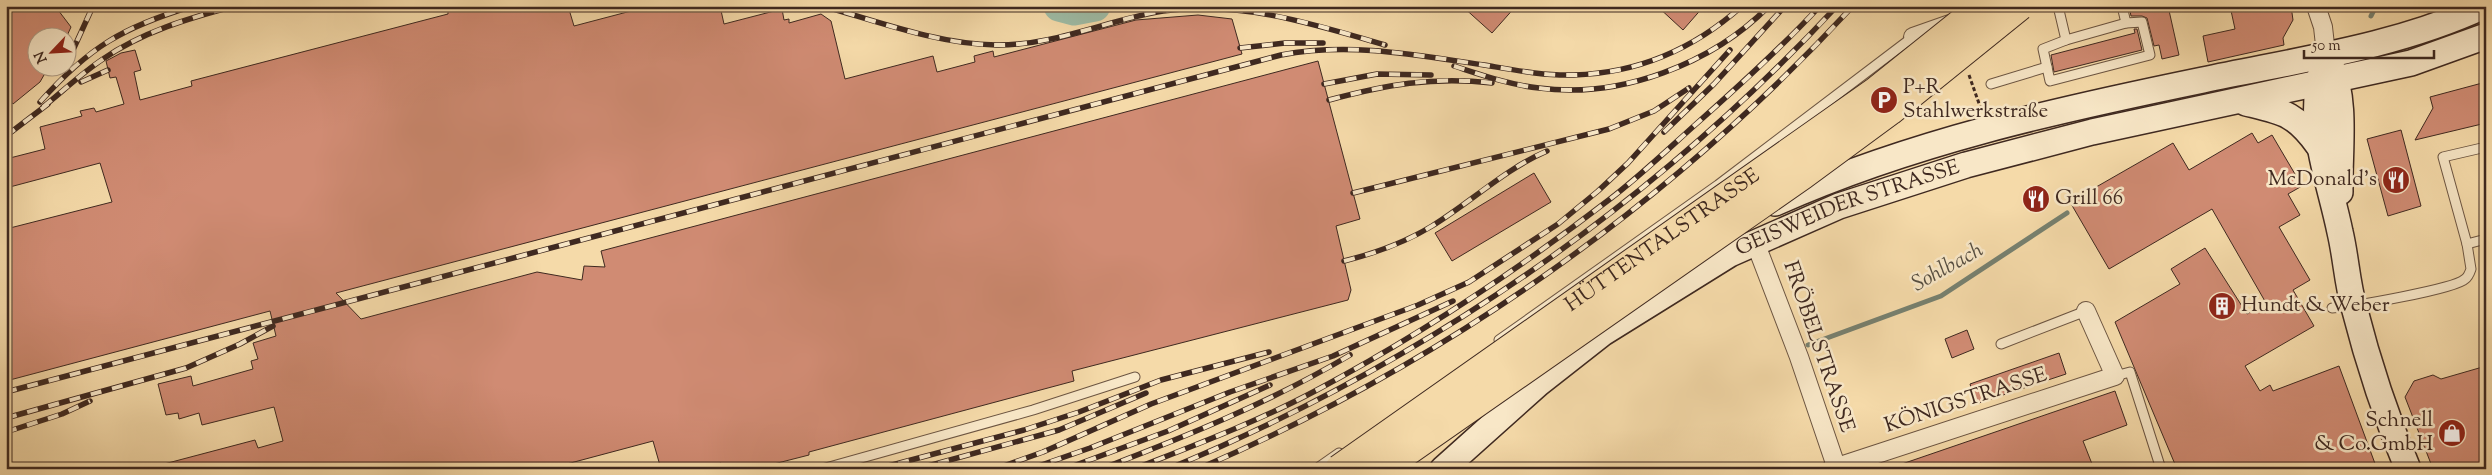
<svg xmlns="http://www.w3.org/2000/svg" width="2492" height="475" viewBox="0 0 2492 475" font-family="'Sorts Mill Goudy',serif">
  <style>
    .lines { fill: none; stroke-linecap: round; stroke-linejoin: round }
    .stream { stroke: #778170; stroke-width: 5 }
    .river { stroke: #9dbba5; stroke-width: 31 }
    .building { fill: #d08b73; stroke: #3f2920 }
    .service-casing { stroke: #6c5542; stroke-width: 11 }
    .minor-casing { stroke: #6c5542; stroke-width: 20 }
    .secondary-casing { stroke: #3f2920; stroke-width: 28 }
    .path { stroke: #3f2920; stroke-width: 3; stroke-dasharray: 4 2.5; stroke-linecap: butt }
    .service { stroke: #f8e7c7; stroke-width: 9 }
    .minor { stroke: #f8e7c7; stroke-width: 18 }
    .secondary { stroke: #f8e7c7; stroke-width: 25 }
    .rail-casing { stroke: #3f2920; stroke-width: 5.5 }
    .rail { stroke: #f8e7c7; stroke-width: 4; stroke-dasharray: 11; stroke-linecap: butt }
    .trunk-bridge-casing { stroke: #3f2920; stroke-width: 30; stroke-linecap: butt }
    .trunk-bridge { stroke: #f5daa9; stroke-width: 28 }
    .labels { text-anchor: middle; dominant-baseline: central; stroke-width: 5; stroke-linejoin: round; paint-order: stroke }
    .poi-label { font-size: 21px; fill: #3f2920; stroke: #f8e7c7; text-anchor: start }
    .street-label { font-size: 21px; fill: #3f2920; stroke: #f8e7c7 }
    .water-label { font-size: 22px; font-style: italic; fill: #564e41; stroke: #f8e7c7 }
  </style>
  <rect width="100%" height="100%" fill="#f5daa9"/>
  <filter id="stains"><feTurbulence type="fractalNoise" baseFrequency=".004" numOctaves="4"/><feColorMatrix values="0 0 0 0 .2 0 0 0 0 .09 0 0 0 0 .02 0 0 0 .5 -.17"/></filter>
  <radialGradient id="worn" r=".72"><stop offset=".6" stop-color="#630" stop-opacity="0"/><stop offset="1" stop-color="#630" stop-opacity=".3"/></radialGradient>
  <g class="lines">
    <!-- stream -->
    <g class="stream">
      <polyline points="2371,16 2376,6"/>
      <polyline points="1808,345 1941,296 2067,213"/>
    </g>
    <!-- river -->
    <polyline class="river" points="1059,6 1074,10 1095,6"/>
  </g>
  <!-- building -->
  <g class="building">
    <polygon points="6,6 55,6 71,27 66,38 38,38 38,68 48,68 40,82 13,104 6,95"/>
    <polygon points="461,6 568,6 574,26 650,6 720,6 724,24 782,9 784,20 789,19 789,23 821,14 831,21 845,79 933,56 937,72 975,62 974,56 993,51 994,57 1136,20 1198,15 1232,19 1242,54 336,293 361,319 537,272 582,280 584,266 605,267 601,251 1318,61 1360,219 1336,226 1351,290 1348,300 1072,371 1074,381 809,452 809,455 754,469 723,469 721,463 700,469 661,469 653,441 548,469 164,469 164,464 255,440 258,448 283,441 274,407 202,425 199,413 179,419 178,413 166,415 158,384 191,376 193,386 253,369 251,361 258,359 253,343 276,336 270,311 6,381 6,229 112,202 100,163 6,188 6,159 45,149 40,127 82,116 80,111 94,108 96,112 124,104 116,77 110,78 106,61 121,53 135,50 141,70 134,72 140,100 192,86 191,81 448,14 448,9"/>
    <polygon points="1462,6 1516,6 1492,33"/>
    <polygon points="1657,6 1704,6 1683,30"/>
    <polygon points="2129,6 2168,6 2179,55 2162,59 2159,45 2154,46 2147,18 2142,16 2131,16"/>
    <polygon points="2230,6 2291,6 2293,20 2283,38 2284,45 2208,62 2203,36 2235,29"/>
    <polygon points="2134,29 2137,29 2142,50 2054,72 2051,55 2135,33"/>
    <polygon points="2486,82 2486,123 2415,140 2433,108 2430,97"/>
    <polygon points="2401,130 2421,206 2388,216 2367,139"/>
    <polygon points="2252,133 2258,143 2272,135 2302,186 2288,194 2300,215 2279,227 2310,280 2293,290 2314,326 2245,366 2260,391 2270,385 2273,391 2339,366 2377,469 2177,469 2115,322 2180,284 2171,269 2205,248 2247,314 2266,303 2212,209 2109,269 2070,202 2173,143 2189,170"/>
    <polygon points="1534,173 1551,202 1452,261 1435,233"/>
    <polygon points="1967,330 1974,349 1952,358 1945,339"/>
    <polygon points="2059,353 2066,374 1976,404 1970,384"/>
    <polygon points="2486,366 2486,469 2433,469 2405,397 2414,381 2433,375 2441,379"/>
    <polygon points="2115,391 2127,425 2083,441 2094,469 1897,469 1896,466"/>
  </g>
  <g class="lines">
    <!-- service casing -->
    <g class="service-casing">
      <g id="service">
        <polyline points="2058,6 2066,40 2126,23 2122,6"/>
        <polyline points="2066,40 2043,49 2050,81 2150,55 2142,22 2126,23"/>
        <polyline points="1991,84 2047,67"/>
        <polyline points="2467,244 2443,157 2486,147"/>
        <path d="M2332 308C2351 307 2455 289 2465 279 2468 277 2470 272 2471 269L2467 244 2486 239"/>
        <polyline points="1499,340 1718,185 1913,37"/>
        <polyline points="2001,344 2086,311"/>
        <polyline points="2115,376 2130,372 2161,469"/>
        <polyline points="1319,467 1339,453"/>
        <polyline points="822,469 1033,410 1135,377"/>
      </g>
    </g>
    <!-- minor casing -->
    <g class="minor-casing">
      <g id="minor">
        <polyline points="2316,6 2323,27 2326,54"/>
        <polyline points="1913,37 1950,24"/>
        <polyline points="1755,242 1799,357 1837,469"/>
        <polyline points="1831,469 2115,376 2086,311"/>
      </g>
    </g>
    <!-- secondary casing -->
    <g class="secondary-casing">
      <g id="secondary">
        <path d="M2331 66C2347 101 2339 153 2340 192"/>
        <path d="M2322 69C2306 125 2329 178 2340 232 2346 257 2347 283 2354 307 2368 362 2386 417 2408 469"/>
        <path d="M2246 103C2283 112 2295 113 2318 145"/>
        <path d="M1775 203C1912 142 2057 110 2203 80 2297 60 2396 47 2484 6"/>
        <path id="s1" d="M1443 469 1538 384 1603 333 1730 254 1839 206 1966 165 2092 132 2411 63 2486 36"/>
      </g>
    </g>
    <!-- path -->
    <polyline class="path" points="1969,75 1982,112"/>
    <!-- service -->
    <use href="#service" class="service"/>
    <!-- minor -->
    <use href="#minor" class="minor"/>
    <!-- secondary -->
    <use href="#secondary" class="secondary"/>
    <!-- rail casing -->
    <g class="rail-casing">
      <g id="rail">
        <polyline points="811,6 831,9"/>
        <path d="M823 6C879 22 938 44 996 45 1053 46 1107 20 1163 11 1238 0 1314 24 1385 45"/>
        <polyline points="720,7 726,6"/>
        <polyline points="1240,48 1285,43 1323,43"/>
        <polyline points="68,61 93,6"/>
        <path d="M1454 66C1482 75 1510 85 1539 88 1620 99 1712 64 1769 6"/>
        <polyline points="81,82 108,70"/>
        <polyline points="1324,84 1377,74 1431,75"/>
        <path d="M1329 100C1385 85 1433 76 1492 83"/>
        <path d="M40 102C89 47 123 27 193 6"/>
        <path d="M43 107C63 91 82 73 103 59 142 32 189 18 235 6"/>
        <polyline points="1664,132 1714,84 1785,6"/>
        <polyline points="6,136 48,104"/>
        <polyline points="1353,193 1609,129 1654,111 1689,88"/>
        <path d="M1344 261C1376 253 1404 243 1432 226 1471 202 1505 169 1547 151"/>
        <path d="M6 392 1281 55C1350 42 1416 55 1484 65 1514 70 1544 76 1574 75 1639 73 1694 49 1742 6"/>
        <polyline points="6,418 186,368 240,344 273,326"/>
        <polyline points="6,432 62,414 90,401"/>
        <polyline points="877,469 1024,430 1079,412 1161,380 1269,352"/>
        <polyline points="917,469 1059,430 1146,393"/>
        <polyline points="995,469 1043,452 1151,404 1418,305 1469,282 1558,224 1598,191 1628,163 1730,50"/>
        <polyline points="1030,469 1090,448 1230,392 1333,356 1453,301"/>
        <polyline points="1065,469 1168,431 1270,385"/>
        <path d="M1101 469C1187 436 1271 402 1350 355"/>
        <path d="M1134 469C1195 445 1257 422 1315 391 1418 336 1518 270 1610 199 1640 176 1667 150 1695 125 1738 87 1781 48 1820 6"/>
        <path d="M1168 469C1421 365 1650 207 1837 6"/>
        <path d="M1198 469C1446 362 1669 205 1853 6"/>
      </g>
    </g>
    <!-- rail -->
    <use href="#rail" class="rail"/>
    <!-- trunk-bridge casing -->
    <g class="trunk-bridge-casing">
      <g id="trunk-bridge">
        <path id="s2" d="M1339 469 1876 91 1982 6"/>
        <polyline points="1382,469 1803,175 1890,111 2020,6"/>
      </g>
    </g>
    <!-- trunk-bridge -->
    <use href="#trunk-bridge" class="trunk-bridge"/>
  </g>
  <!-- icons -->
  <defs>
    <g id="parking-disc" transform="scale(1.4375)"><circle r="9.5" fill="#8f2418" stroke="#f8e7c7"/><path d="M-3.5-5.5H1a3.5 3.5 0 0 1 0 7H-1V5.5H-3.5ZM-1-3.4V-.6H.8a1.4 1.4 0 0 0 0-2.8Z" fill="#fff"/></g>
    <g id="restaurant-disc" transform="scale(1.4375)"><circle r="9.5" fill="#8f2418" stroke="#f8e7c7"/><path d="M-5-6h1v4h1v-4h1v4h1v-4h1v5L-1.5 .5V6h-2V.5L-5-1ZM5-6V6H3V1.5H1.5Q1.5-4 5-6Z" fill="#fff"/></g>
    <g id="building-disc" transform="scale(1.4375)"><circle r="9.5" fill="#8f2418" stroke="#f8e7c7"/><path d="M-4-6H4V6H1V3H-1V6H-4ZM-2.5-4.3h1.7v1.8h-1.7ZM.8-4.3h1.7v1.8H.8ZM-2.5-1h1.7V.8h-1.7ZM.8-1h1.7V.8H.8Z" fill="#fff"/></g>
    <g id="shop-disc" transform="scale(1.4375)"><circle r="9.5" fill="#8f2418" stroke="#f8e7c7"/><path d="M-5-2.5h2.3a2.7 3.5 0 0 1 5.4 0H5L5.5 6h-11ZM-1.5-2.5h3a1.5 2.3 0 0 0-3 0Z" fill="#fff"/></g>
  </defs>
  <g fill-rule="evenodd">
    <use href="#parking-disc" x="1884" y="100"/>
    <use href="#restaurant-disc" x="2396" y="180"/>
    <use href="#restaurant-disc" x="2036" y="199"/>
    <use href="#building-disc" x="2222" y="306"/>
    <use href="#shop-disc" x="2452" y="433"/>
  </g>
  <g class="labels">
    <!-- poi labels -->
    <g class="poi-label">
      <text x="1903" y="88">P+R<tspan x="1903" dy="24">Stahlwerkstraße</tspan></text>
      <text x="2377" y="180" text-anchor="end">McDonald's</text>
      <text x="2055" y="199">Grill 66</text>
      <text x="2241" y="306">Hundt &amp; Weber</text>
      <text x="2433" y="421" text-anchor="end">Schnell<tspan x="2433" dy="24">&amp; Co.GmbH</tspan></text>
    </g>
    <!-- street labels -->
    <g class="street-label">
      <text stroke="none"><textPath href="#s1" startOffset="486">GEISWEIDER STRASSE</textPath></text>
      <text stroke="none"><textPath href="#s2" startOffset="396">HÜTTENTALSTRASSE</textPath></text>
      <text transform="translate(1818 347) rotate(71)">FRÖBELSTRASSE</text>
      <text transform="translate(1966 401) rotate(-18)">KÖNIGSTRASSE</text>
    </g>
    <!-- water labels -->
    <g class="water-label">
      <text transform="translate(1948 268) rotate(-29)">Sohlbach</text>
    </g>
  </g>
  <!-- margin -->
  <rect width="2492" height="475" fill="none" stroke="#f5daa9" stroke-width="25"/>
  <rect x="8" y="8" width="2477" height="460" fill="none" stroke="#3f2920" stroke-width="2.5"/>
  <rect x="12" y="12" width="2467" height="450" fill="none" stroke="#3f2920"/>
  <!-- north arrow -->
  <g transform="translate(52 52) rotate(245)"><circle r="24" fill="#f8e7c7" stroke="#ae9b84"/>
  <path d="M0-4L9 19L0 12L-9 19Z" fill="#8f2418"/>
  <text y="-8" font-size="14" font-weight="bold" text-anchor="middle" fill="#3f2920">N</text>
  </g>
  <!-- scale -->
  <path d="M2304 50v8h130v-8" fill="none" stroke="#3f2920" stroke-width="2.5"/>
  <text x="2312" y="50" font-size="15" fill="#3f2920" stroke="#f8e7c7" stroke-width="4" paint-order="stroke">50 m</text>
  <rect width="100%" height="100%" filter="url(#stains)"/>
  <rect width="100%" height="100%" fill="url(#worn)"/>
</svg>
